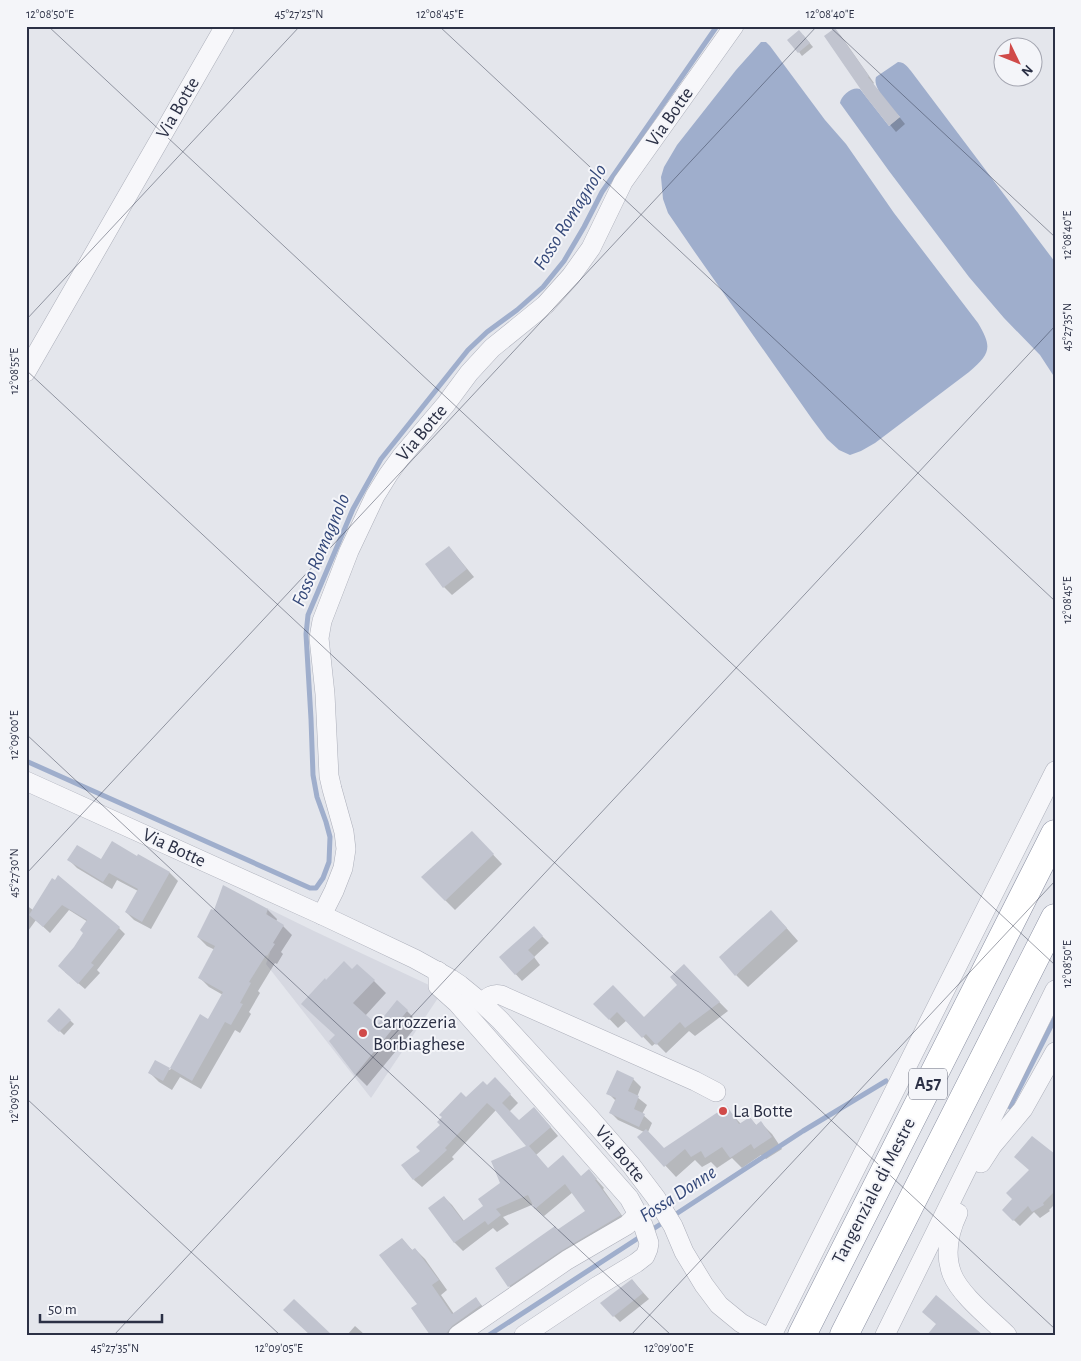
<svg xmlns="http://www.w3.org/2000/svg" width="1081" height="1361" viewBox="0 0 1081 1361" font-family="'Alegreya Sans',sans-serif">
  <style>
    .built { fill: #d6d8e1 }
    .water { fill: #9faecc }
    .shadow { fill: #0003 }
    .lines { fill: none; stroke-linecap: round; stroke-linejoin: round }
    .stream { stroke: #9faecc; stroke-width: 5 }
    .building { fill: #c1c4cf }
    .minor-casing { stroke: #acafba; stroke-width: 20 }
    .highway-casing { stroke: #8b90a3; stroke-width: 29 }
    .minor { stroke: #f7f7fa; stroke-width: 19 }
    .highway { stroke: #fff; stroke-width: 28 }
    .ticks { fill: none; stroke: #2b3045; stroke-width: 1; stroke-opacity: 0.45 }
    .poi-dot { fill: #d04a49; stroke: #f4f5f9; stroke-width: 2 }
    .labels { text-anchor: middle; dominant-baseline: central; stroke-width: 4; stroke-linejoin: round; paint-order: stroke }
    .shield { fill: #f4f5f9; stroke: #676b7b; stroke-width: 1 }
    .shield-label { font-size: 18px; font-weight: bold; fill: #2b3045 }
    .street-label { font-size: 19px; fill: #2b3045; stroke: #f4f5f9 }
    .poi-label { font-size: 19px; fill: #2b3045; stroke: #f4f5f9; text-anchor: start }
    .water-label { font-size: 20px; font-style: italic; fill: #344879; stroke: #f4f5f9 }
    .neatline { fill: none; stroke: #2b3045; stroke-width: 2 }
    .ticks-label { font-size: 12px; text-anchor: middle; fill: #2b3045 }
  </style>
  <rect width="100%" height="100%" fill="#e4e6ec"/>
  <!-- built -->
  <polygon class="built" points="267,908 314,931 429,985 440,995 371,1098 266,964 270,953"/>
  <!-- water -->
  <g class="water">
    <path d="M761 42H766L770 46 825 120 846 144 894 213 978 323C993 348 990 354 969 372L875 443 861 451 850 455 839 450 827 439 812 419 694 251 668 213 663 199 661 177 664 167 677 145 736 70Z"/>
    <path d="M898 62C904 62 907 66 911 71L1055 262V378L1040 355 1004 318 969 277 889 171 840 103C841 95 853 86 860 89L889 126 900 117C892 108 872 89 876 77Z"/>
  </g>
  <!-- shadow -->
  <g class="shadow">
    <polygon points="835,29 841,36 874,83 873,84 905,124 896,132 867,97"/>
    <polygon points="803,35 813,47 802,56 799,52"/>
    <polygon points="449,547 474,577 452,595 444,587"/>
    <polygon points="481,842 502,864 455,910 445,900"/>
    <polygon points="138,856 170,873 178,881 151,929 134,920 126,912 138,891 117,880 112,889 77,868 69,860 102,861 137,858"/>
    <polygon points="52,880 119,928 125,934 97,970 100,973 85,989 65,972 85,933 88,922 69,910 50,933 36,920 28,931 26,930 26,905 33,910"/>
    <polygon points="224,887 268,910 277,919 276,922 283,926 292,935 281,952 283,954 277,964 275,963 258,991 260,993 249,1012 251,1014 240,1033 235,1030 201,1089 180,1077 172,1090 159,1082 150,1073 156,1062 170,1070 200,1016 208,1020 223,995 209,987 200,978 215,950 207,946 198,937 215,912"/>
    <polygon points="783,924 798,941 748,987 736,975"/>
    <polygon points="540,934 549,943 534,957 540,965 522,981 500,957"/>
    <polygon points="684,966 728,1011 695,1036 689,1031 666,1053 656,1043 652,1046 627,1020 618,1028 595,1004 644,1019 679,985"/>
    <polygon points="352,970 374,981 386,993 365,1016 377,1027 407,1011 419,1023 367,1086 355,1074 336,1035 326,982"/>
    <polygon points="59,1010 74,1024 64,1035 49,1021"/>
    <polygon points="633,1079 641,1087 637,1097 647,1105 642,1114 652,1123 648,1132 665,1150 726,1108 741,1124 750,1118 757,1126 761,1123 772,1134 782,1149 766,1159 761,1155 742,1168 732,1158 717,1168 711,1162 702,1167 695,1160 676,1177 639,1137 644,1132 618,1120 610,1112 616,1101 608,1093"/>
    <polygon points="487,1086 503,1087 518,1103 509,1112 519,1122 542,1117 558,1136 536,1155 548,1169 581,1177 589,1171 604,1188 603,1189 628,1224 517,1294 509,1286 555,1228 558,1231 586,1211 573,1192 544,1216 536,1209 534,1204 503,1217 509,1224 497,1232 493,1228 463,1251 455,1243 430,1208 444,1197 452,1205 464,1221 484,1207 528,1147 496,1110 452,1157 454,1159 422,1187 414,1180 421,1152 442,1125 466,1099"/>
    <polygon points="1055,1156 1055,1204 1049,1210 1050,1211 1040,1218 1034,1212 1020,1226 1003,1210"/>
    <polygon points="402,1239 413,1251 415,1249 425,1259 447,1290 441,1295 454,1314 476,1299 485,1309 462,1335 431,1335 419,1304"/>
    <polygon points="632,1280 649,1299 620,1322 602,1304"/>
    <polygon points="355,1326 365,1335 347,1335"/>
  </g>
  <g class="lines">
    <!-- stream -->
    <g class="stream">
      <polyline points="26,761 310,888 316,888 323,878 329,862 330,837 326,822 317,797 313,775 311,719 306,634 308,615 353,509 381,459 468,350 487,332 517,310 543,287 564,261 584,227 602,192 717,26"/>
      <polyline points="1010,1107 1055,1018"/>
      <polyline points="650,1231 803,1131 886,1081"/>
      <polyline points="489,1335 643,1235"/>
    </g>
  </g>
  <!-- building -->
  <g class="building">
    <polygon points="835,28 869,76 868,77 900,117 889,126 866,97 824,36"/>
    <polygon points="799,30 810,43 798,53 787,40"/>
    <polygon points="449,546 467,569 443,588 425,564"/>
    <polygon points="472,831 494,854 445,901 421,877"/>
    <polygon points="112,841 137,856 138,854 170,872 142,922 125,912 138,889 109,873 103,882 67,860 77,845 101,859"/>
    <polygon points="58,875 120,927 91,963 94,965 78,984 58,966 74,947 83,933 80,930 87,920 62,905 43,927 29,915 52,878 55,880"/>
    <polygon points="223,885 268,909 266,914 284,925 273,943 275,944 267,956 266,955 249,982 251,983 240,1003 243,1004 231,1025 225,1022 192,1081 170,1068 163,1081 148,1073 155,1060 170,1068 200,1014 208,1019 223,992 198,978 215,946 197,937 211,909 214,910"/>
    <polygon points="771,910 787,928 735,976 719,957"/>
    <polygon points="534,926 543,936 528,950 535,957 515,975 499,957"/>
    <polygon points="344,961 352,969 357,964 375,980 353,1003 377,1025 397,1000 408,1010 355,1075 329,1041 335,1035 301,1004 325,978 326,980"/>
    <polygon points="684,964 720,1002 685,1028 680,1022 656,1045 646,1034 642,1038 617,1012 609,1020 593,1004 613,985 644,1017 677,985 670,977"/>
    <polygon points="59,1008 71,1020 59,1032 47,1021"/>
    <polygon points="617,1070 634,1078 628,1091 639,1096 634,1109 645,1114 639,1127 609,1113 616,1098 606,1094"/>
    <polygon points="495,1077 511,1094 502,1103 519,1120 534,1107 551,1127 529,1146 548,1168 563,1155 581,1176 589,1169 597,1179 595,1180 621,1215 561,1251 508,1287 495,1268 555,1226 557,1230 585,1211 565,1184 535,1209 528,1195 496,1209 501,1215 488,1225 485,1221 454,1243 428,1208 444,1196 463,1221 483,1206 478,1199 500,1183 491,1161 526,1146 495,1110 487,1103 445,1148 447,1150 420,1175 413,1180 401,1165 420,1151 416,1147 440,1125 437,1122 442,1117 439,1115 461,1092 466,1097 483,1081 487,1085"/>
    <polygon points="727,1106 739,1124 750,1117 756,1125 761,1121 772,1137 754,1149 751,1144 730,1158 722,1147 705,1158 701,1151 691,1157 685,1149 664,1167 637,1137 646,1129 664,1148"/>
    <polygon points="1032,1136 1055,1154 1055,1191 1043,1203 1044,1205 1032,1212 1028,1206 1013,1221 1002,1210 1012,1199 1006,1193 1029,1170 1014,1157"/>
    <polygon points="402,1238 412,1250 415,1248 439,1280 432,1285 452,1314 476,1297 481,1305 452,1326 445,1335 430,1335 411,1308 417,1304 379,1255"/>
    <polygon points="632,1279 643,1293 613,1317 600,1303"/>
    <polygon points="936,1295 983,1335 927,1335 936,1324 922,1312"/>
    <polygon points="294,1299 332,1335 310,1335 283,1310"/>
  </g>
  <g class="lines">
    <!-- minor casing -->
    <g class="minor-casing">
      <g id="minor">
        <polyline points="26,372 225,26"/>
        <polyline points="26,781 322,915 415,959 451,979 460,985 482,1003 500,1020 590,1118 631,1165 656,1198 673,1226 684,1252 704,1285 719,1305 741,1323 763,1335"/>
        <polyline points="322,915 334,891 343,868 346,849 344,832 332,789 329,776 325,694 319,638 322,621 349,551 375,496 388,475 401,457 446,404 469,373 492,348 545,305 571,276 591,248 623,182 734,26"/>
        <polyline points="438,971 438,986 457,1003 629,1198 635,1209 636,1216 627,1225 567,1260 458,1335"/>
        <path d="M482 1003C488 997 492 993 501 995L695 1081 716 1092"/>
        <polyline points="981,1163 992,1146 1023,1109 1055,1052"/>
        <path d="M958 1213C949 1232 944 1253 952 1274 960 1295 991 1319 1007 1335"/>
        <polyline points="524,1335 596,1287 636,1263 645,1256 648,1249 649,1243 643,1225 636,1216"/>
        <polyline points="772,1335 1055,771"/>
        <polyline points="885,1335 1055,990"/>
      </g>
    </g>
    <!-- highway casing -->
    <g class="highway-casing">
      <g id="highway">
        <polyline points="802,1335 1055,834"/>
        <polyline points="844,1335 1055,918"/>
      </g>
    </g>
    <!-- minor -->
    <use href="#minor" class="minor"/>
    <!-- highway -->
    <use href="#highway" class="highway"/>
  </g>
  <!-- ticks -->
  <path class="ticks" d="M48 26 1055 965M439 26 1055 601M829 26 1055 237M26 320 300 26M26 370 1055 1329M26 734 671 1335M26 874 817 26M26 1098 280 1335M114 1335 1055 326M631 1335 1055 881"/>
  <!-- markers -->
  <g class="poi-dot">
    <circle cx="363" cy="1033" r="5"/>
    <circle cx="723" cy="1111" r="5"/>
  </g>
  <g class="labels">
    <!-- shield labels -->
    <rect class="shield" x="909" y="1068.5" width="38" height="31" rx="4"/>
    <g class="shield-label">
      <text x="928" y="1084">A57</text>
    </g>
    <!-- street labels -->
    <g class="street-label">
      <text transform="translate(178 108) rotate(-60)">Via Botte</text>
      <text transform="translate(670 117) rotate(-55)">Via Botte</text>
      <text transform="translate(422 433) rotate(-50)">Via Botte</text>
      <text transform="translate(174 848) rotate(25)">Via Botte</text>
      <text transform="translate(620 1154) rotate(50)">Via Botte</text>
      <text transform="translate(874 1191) rotate(-63)">Tangenziale di Mestre</text>
    </g>
    <!-- poi labels -->
    <g class="poi-label">
      <text x="373" y="1022">Carrozzeria<tspan x="373" dy="22">Borbiaghese</tspan></text>
      <text x="733" y="1111">La Botte</text>
    </g>
    <!-- water labels -->
    <g class="water-label">
      <text transform="translate(570 217) rotate(-58)">Fosso Romagnolo</text>
      <text transform="translate(321 550) rotate(-67)">Fosso Romagnolo</text>
      <text transform="translate(678 1194) rotate(-33)">Fossa Donne</text>
    </g>
  </g>
  <!-- border -->
  <rect width="1081" height="1361" fill="none" stroke="#f4f5f9" stroke-width="55"/>
  <!-- north arrow -->
  <g transform="translate(1018 62) rotate(133)"><circle r="24" fill="#f4f5f9" stroke="#a4a6b1"/>
  <path d="M0-4L9 19L0 12L-9 19Z" fill="#d04a49"/>
  <text y="-8" font-size="14" font-weight="bold" text-anchor="middle" fill="#2b3045">N</text>
  </g>
  <!-- scale -->
  <path d="M40 1314v8h122v-8" fill="none" stroke="#2b3045" stroke-width="2.5"/>
  <text x="48" y="1314" font-size="15" fill="#2b3045" stroke="#f4f5f9" stroke-width="4" paint-order="stroke">50 m</text>
  <rect x="28" y="28" width="1026" height="1306" class="neatline"/>
  <g class="ticks-label">
    <text x="50" y="18">12°08'50"E</text>
    <text x="299" y="18">45°27'25"N</text>
    <text x="440" y="18">12°08'45"E</text>
    <text x="830" y="18">12°08'40"E</text>
    <text transform="translate(1067 235) rotate(-90)" y="4">12°08'40"E</text>
    <text transform="translate(1067 327) rotate(-90)" y="4">45°27'35"N</text>
    <text transform="translate(14 371) rotate(-90)" y="4">12°08'55"E</text>
    <text transform="translate(1067 600) rotate(-90)" y="4">12°08'45"E</text>
    <text transform="translate(14 735) rotate(-90)" y="4">12°09'00"E</text>
    <text transform="translate(14 873) rotate(-90)" y="4">45°27'30"N</text>
    <text transform="translate(1067 964) rotate(-90)" y="4">12°08'50"E</text>
    <text transform="translate(14 1099) rotate(-90)" y="4">12°09'05"E</text>
    <text x="115" y="1352">45°27'35"N</text>
    <text x="279" y="1352">12°09'05"E</text>
    <text x="669" y="1352">12°09'00"E</text>
  </g>
</svg>
